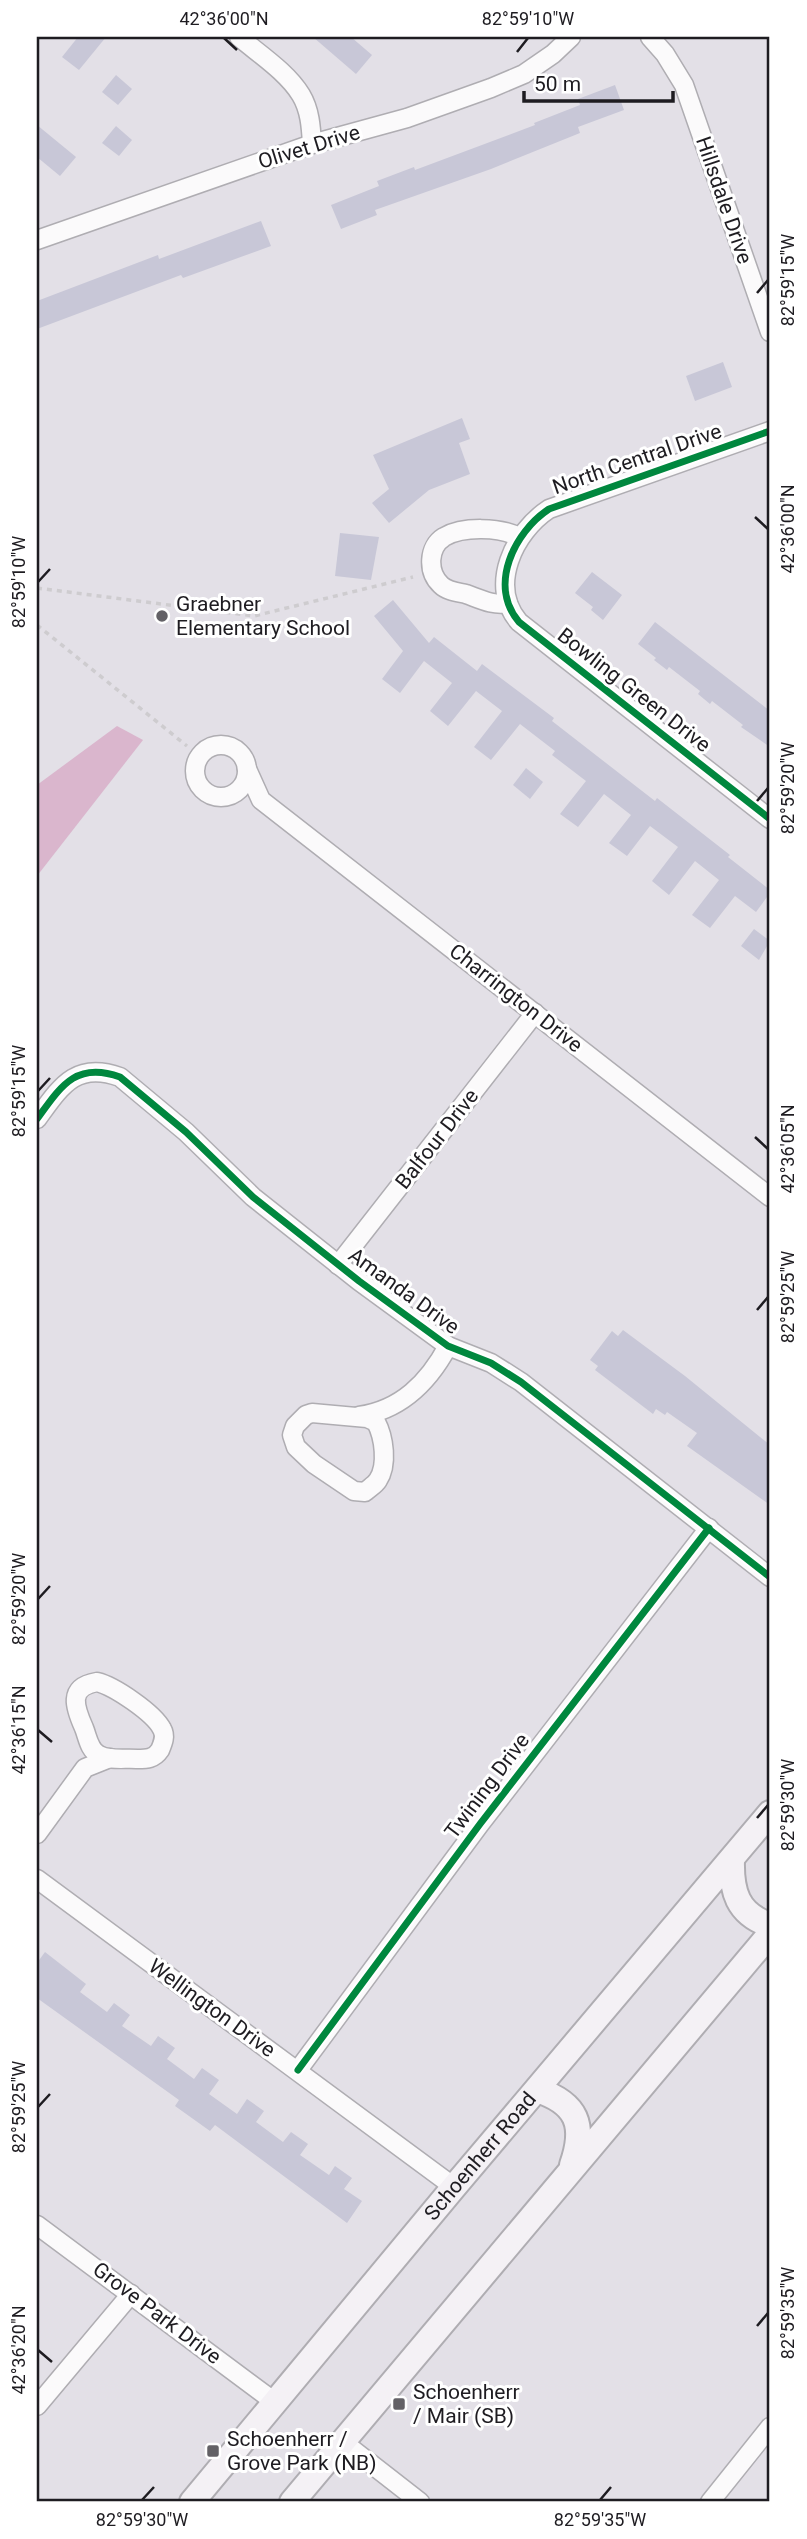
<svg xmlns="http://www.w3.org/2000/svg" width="807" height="2539" viewBox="0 0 807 2539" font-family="Roboto,sans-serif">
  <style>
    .forest { fill: #dab6cd }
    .building { fill: #c8c7d7 }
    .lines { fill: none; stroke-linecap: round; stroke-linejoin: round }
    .minor-casing { stroke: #afadb2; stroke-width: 21 }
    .secondary-casing { stroke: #afadb2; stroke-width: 28 }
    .path { stroke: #cecccf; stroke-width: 3.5; stroke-dasharray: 5 5; stroke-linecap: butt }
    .minor { stroke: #fbfafb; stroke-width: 18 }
    .secondary { stroke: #f4f1f5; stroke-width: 24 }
    .cycleway-casing { stroke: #fff; stroke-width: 11 }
    .cycleway { stroke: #00873e; stroke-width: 7 }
    .ticks { fill: none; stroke: #1e1c21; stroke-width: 2.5 }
    .poi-dot { fill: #636166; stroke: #fff; stroke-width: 2.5 }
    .labels { text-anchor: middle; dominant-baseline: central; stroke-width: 6; stroke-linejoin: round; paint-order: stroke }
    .street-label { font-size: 21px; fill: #1e1c21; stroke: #fff }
    .poi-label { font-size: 21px; fill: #1e1c21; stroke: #fff; text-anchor: start }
    .neatline { fill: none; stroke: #1e1c21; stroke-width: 2.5 }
    .ticks-label { font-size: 18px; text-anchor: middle; fill: #1e1c21 }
  </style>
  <rect width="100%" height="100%" fill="#e3e0e7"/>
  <!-- forest -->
  <polygon class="forest" points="117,726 143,740 37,876 37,785"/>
  <!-- building -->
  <g class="building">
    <polygon points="78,37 106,37 79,70 62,57"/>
    <polygon points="313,37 351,37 372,55 356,74"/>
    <polygon points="116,75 132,89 118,105 102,92"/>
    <polygon points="615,85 624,110 578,127 580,133 491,169 375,210 377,215 341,229 331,205 379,186 377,181 414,167 415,170 535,125 534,123 580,105 578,99"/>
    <polygon points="37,125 76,157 60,176 37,157"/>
    <polygon points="116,126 132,140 119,156 102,143"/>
    <polygon points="261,221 271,246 183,278 181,275 37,329 37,301 158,255 159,259"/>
    <polygon points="723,362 732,387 695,401 686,376"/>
    <polygon points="462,418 470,439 459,443 470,474 429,490 389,523 372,503 389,489 373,455"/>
    <polygon points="340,533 379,537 371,580 335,576"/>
    <polygon points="592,572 622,595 603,620 591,610 593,607 575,593"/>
    <polygon points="393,600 429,643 434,637 477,671 482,664 554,718 552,721 597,756 655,801 657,798 730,855 728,857 770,890 770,893 756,912 735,896 710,928 692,915 719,880 695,861 669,895 652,881 678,847 650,826 627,856 609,843 631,815 604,794 578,827 560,814 586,781 552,755 555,751 520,724 491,760 474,747 502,711 476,691 448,726 430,711 452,683 424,661 400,693 382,679 403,651 374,616"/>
    <polygon points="655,622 770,711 770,747 741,727 743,725 712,701 710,704 698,694 700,691 669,667 667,670 654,660 656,658 638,644"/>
    <polygon points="526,768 543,782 530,799 513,785"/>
    <polygon points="754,929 770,941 759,960 741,946"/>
    <polygon points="623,1330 685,1376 770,1445 770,1505 687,1446 697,1433 667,1412 665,1415 656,1409 653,1414 595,1370 598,1366 590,1360 612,1331 618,1336"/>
    <polygon points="45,1952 86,1984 80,1992 107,2012 114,2003 130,2015 122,2026 151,2046 158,2036 175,2048 167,2059 194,2079 202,2068 219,2080 209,2094 237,2114 247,2099 264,2111 256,2122 283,2142 291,2132 308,2144 300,2155 329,2175 335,2166 352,2178 344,2189 362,2201 347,2223 215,2125 210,2131 175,2106 179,2100 37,1998 37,1963"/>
  </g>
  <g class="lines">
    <!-- minor casing -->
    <g class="minor-casing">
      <g id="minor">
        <path d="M239 37C259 54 287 72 301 95 310 110 311 127 312 144"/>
        <polyline points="650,37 665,54 684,85 770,332"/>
        <polyline points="37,240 312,144 407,118 491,88 524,74 553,54 571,37"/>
        <path d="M770 431 549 509C514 532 488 586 519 622L770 819"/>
        <path d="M508 603C493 606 480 599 466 594 457 592 447 591 441 585 427 572 428 547 444 537 463 526 500 527 519 537"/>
        <circle cx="221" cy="771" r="26"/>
        <polyline points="247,769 261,800 770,1197"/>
        <path d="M37 1119C61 1086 76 1061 120 1077L186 1132 253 1197 359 1281 448 1346 491 1363 521 1382 770 1577"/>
        <polyline points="338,1265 535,1013"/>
        <path d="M312 1413 367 1418 376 1422C384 1437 388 1465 378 1480 375 1485 369 1488 365 1492L354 1491 314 1464 296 1447 292 1435 295 1426 306 1415Z"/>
        <path d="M359 1416C401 1410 428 1383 448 1346"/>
        <path d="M97 1682C114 1686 154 1713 162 1729 166 1736 163 1743 160 1750 154 1759 147 1759 137 1759 125 1758 110 1761 99 1755 89 1750 88 1738 84 1728 75 1708 67 1687 97 1682Z"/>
        <polyline points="37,1834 85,1768 110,1758"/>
        <polyline points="37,1879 454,2187"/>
        <polyline points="298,2070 480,1824 709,1528"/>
        <polyline points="37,2225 276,2403"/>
        <polyline points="37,2406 131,2294"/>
        <polyline points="343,2442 420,2502"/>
        <polyline points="710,2502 770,2427"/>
      </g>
    </g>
    <!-- secondary casing -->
    <g class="secondary-casing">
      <g id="secondary">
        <path d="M732 1859C731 1891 737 1914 770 1925"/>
        <path d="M537 2090C577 2103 586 2125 572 2165"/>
        <path id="s1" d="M192 2502 454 2187 770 1813"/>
        <polyline points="292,2502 770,1934"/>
      </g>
    </g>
    <!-- path -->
    <g class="path">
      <polyline points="37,588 254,616 413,577"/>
      <polyline points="37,625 187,746"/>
    </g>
    <!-- minor -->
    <use href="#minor" class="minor"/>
    <!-- secondary -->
    <use href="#secondary" class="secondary"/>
    <!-- cycleway casing -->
    <g class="cycleway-casing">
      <g id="cycleway">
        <path d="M770 431 549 509C514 532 488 586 519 622L770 819"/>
        <path d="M37 1119C61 1086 76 1061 120 1077L186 1132 253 1197 359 1281 448 1346 491 1363 521 1382 770 1577"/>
        <polyline points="298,2070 480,1824 709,1528"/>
      </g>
    </g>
    <!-- cycleway -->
    <use href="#cycleway" class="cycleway"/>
  </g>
  <!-- ticks -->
  <path class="ticks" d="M224 38 237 50M517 52 528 38M757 293 768 280M755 517 768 529M38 582 50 569M757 801 768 788M38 1091 50 1078M755 1137 768 1149M757 1310 768 1297M38 1599 50 1586M38 1730 52 1742M757 1818 768 1805M38 2107 50 2094M757 2326 768 2313M38 2350 52 2362M142 2500 154 2487M600 2500 611 2487"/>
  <!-- markers -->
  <g class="poi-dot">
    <circle cx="162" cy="616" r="7"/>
    <rect x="392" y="2397" width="14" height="14" rx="3.5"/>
    <rect x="206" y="2444" width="14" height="14" rx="3.5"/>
  </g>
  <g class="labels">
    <!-- street labels -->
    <g class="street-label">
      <text transform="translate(309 147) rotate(-17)">Olivet Drive</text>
      <text transform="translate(724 200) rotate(71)">Hillsdale Drive</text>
      <text transform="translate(637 459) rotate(-19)">North Central Drive</text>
      <text transform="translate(634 690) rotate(38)">Bowling Green Drive</text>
      <text transform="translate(516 998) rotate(38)">Charrington Drive</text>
      <text transform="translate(437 1139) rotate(-52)">Balfour Drive</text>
      <text transform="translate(404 1291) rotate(36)">Amanda Drive</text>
      <text transform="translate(487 1786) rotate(-53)">Twining Drive</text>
      <text transform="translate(212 2008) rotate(36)">Wellington Drive</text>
      <text stroke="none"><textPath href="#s1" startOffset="450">Schoenherr Road</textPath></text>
      <text transform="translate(157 2313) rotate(37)">Grove Park Drive</text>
    </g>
    <!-- poi labels -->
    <g class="poi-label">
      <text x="176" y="604">Graebner<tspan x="176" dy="24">Elementary School</tspan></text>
      <text x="413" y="2392">Schoenherr<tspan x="413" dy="24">/ Mair (SB)</tspan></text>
      <text x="227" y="2439">Schoenherr /<tspan x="227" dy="24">Grove Park (NB)</tspan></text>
    </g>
  </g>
  <!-- border -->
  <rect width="807" height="2539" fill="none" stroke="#ffffff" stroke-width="77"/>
  <!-- scale -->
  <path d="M524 91v10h149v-10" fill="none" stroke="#1e1c21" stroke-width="3.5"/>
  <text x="534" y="91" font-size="21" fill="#1e1c21" stroke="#ffffff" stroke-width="5" paint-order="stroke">50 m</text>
  <rect x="38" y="38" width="730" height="2462" class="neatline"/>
  <g class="ticks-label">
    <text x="224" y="25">42°36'00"N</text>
    <text x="528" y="25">82°59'10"W</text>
    <text transform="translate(788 280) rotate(-90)" y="6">82°59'15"W</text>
    <text transform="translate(788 529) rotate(-90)" y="6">42°36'00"N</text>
    <text transform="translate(19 582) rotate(-90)" y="6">82°59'10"W</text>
    <text transform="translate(788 788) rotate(-90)" y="6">82°59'20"W</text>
    <text transform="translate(19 1091) rotate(-90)" y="6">82°59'15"W</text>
    <text transform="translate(788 1149) rotate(-90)" y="6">42°36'05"N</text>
    <text transform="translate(788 1297) rotate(-90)" y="6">82°59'25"W</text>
    <text transform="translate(19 1599) rotate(-90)" y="6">82°59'20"W</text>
    <text transform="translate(19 1730) rotate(-90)" y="6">42°36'15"N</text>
    <text transform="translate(788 1805) rotate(-90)" y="6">82°59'30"W</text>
    <text transform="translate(19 2107) rotate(-90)" y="6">82°59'25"W</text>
    <text transform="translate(788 2313) rotate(-90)" y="6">82°59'35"W</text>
    <text transform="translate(19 2350) rotate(-90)" y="6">42°36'20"N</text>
    <text x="142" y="2526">82°59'30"W</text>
    <text x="600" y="2526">82°59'35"W</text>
  </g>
</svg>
